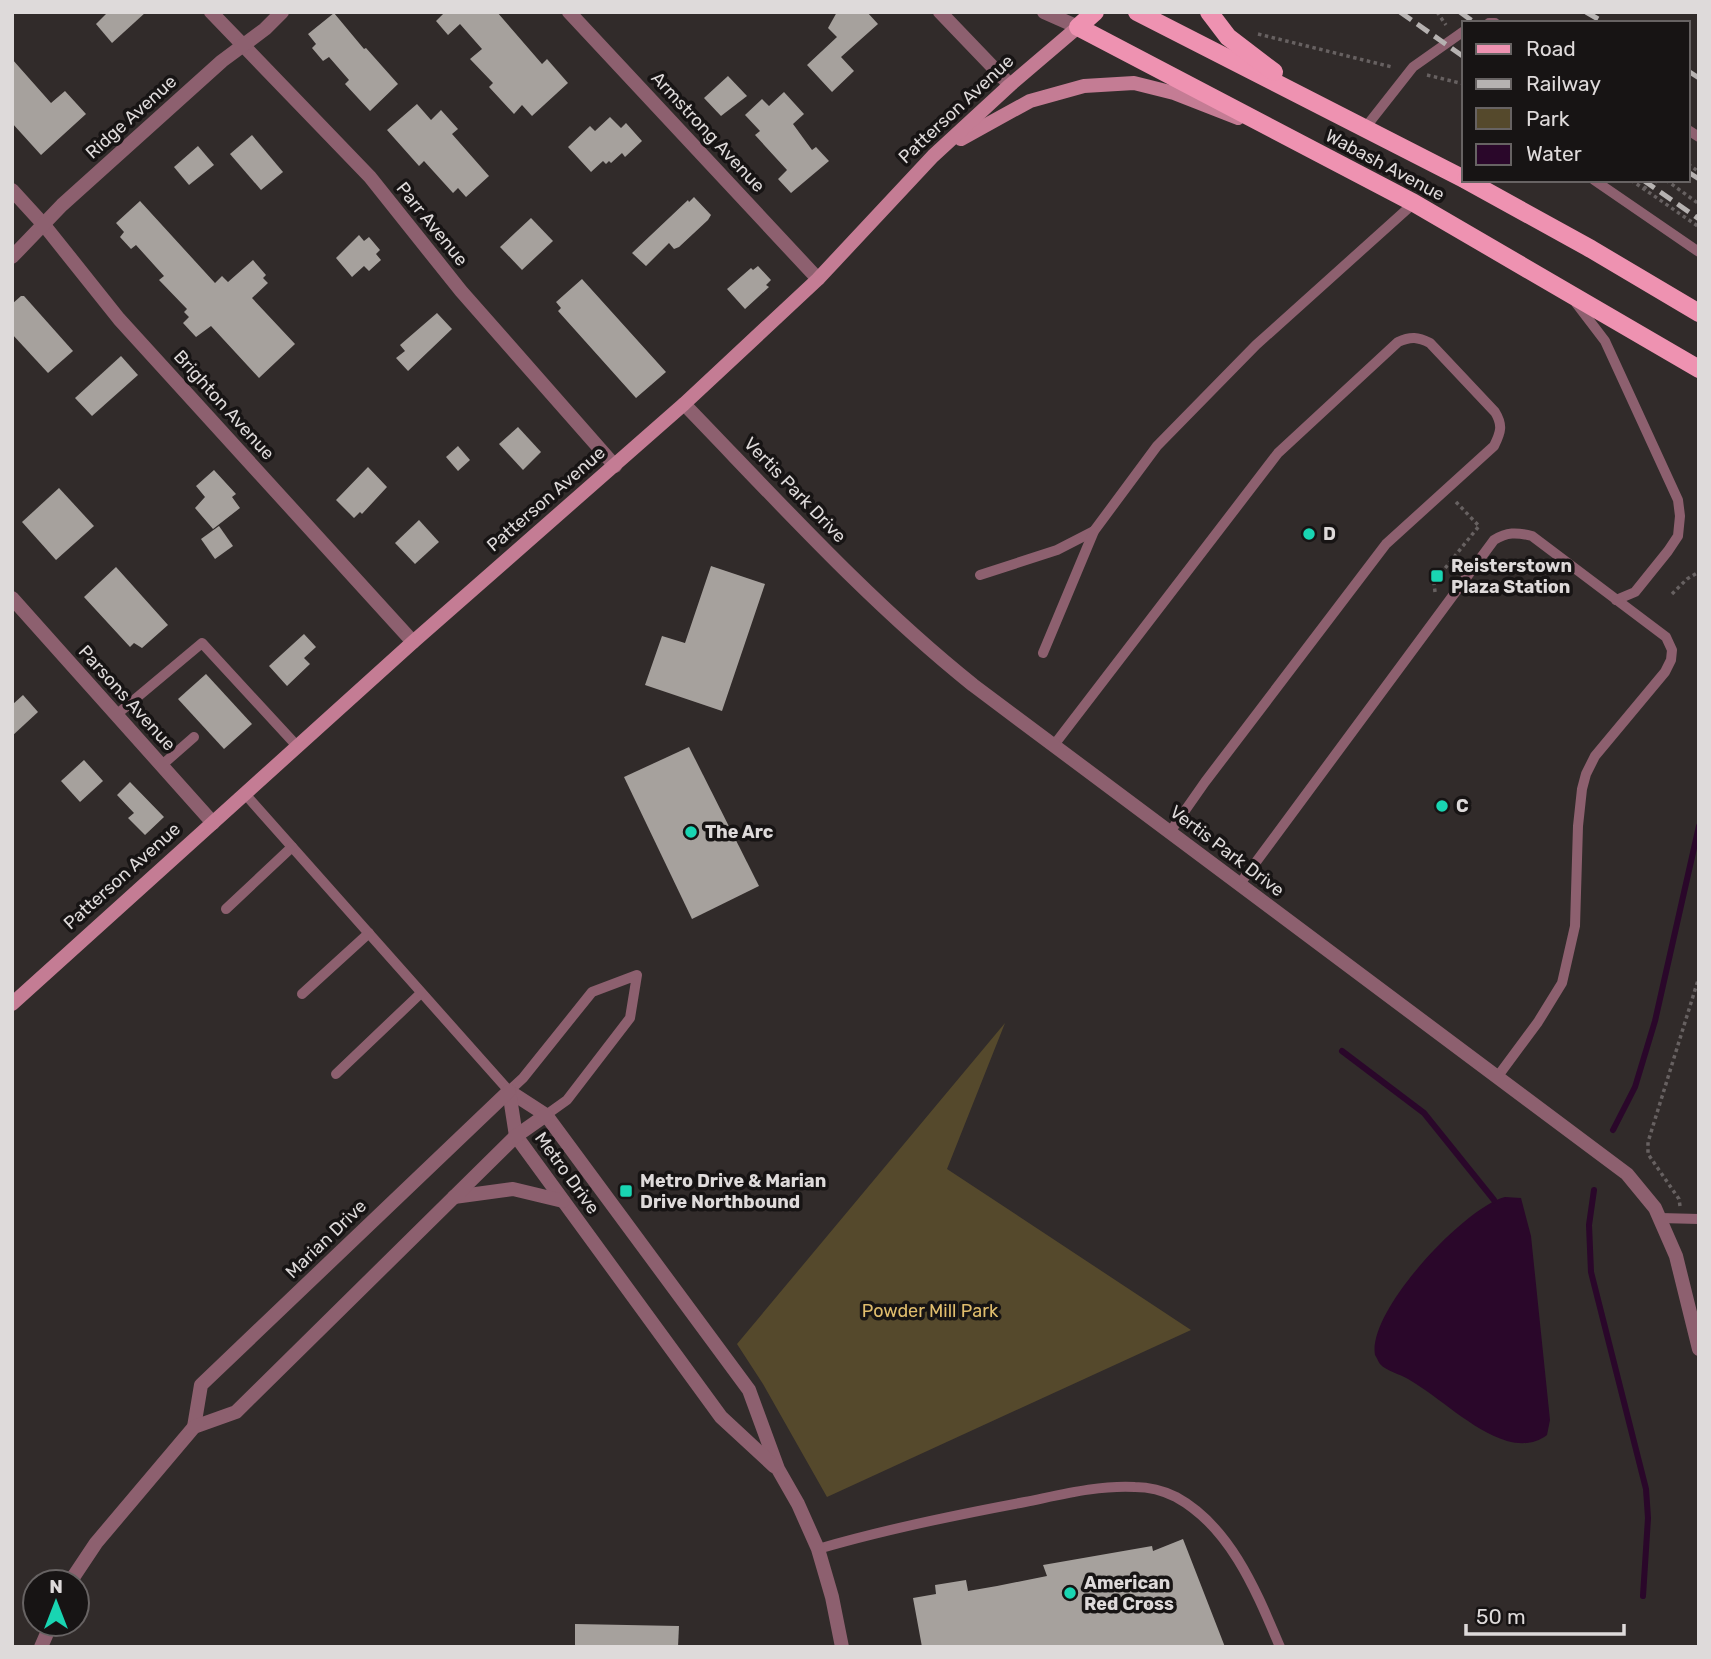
<svg xmlns="http://www.w3.org/2000/svg" width="1711" height="1659" viewBox="0 0 1711 1659" font-family="Rubik,sans-serif">
  <style>
    .green { fill: #55492c }
    .water { fill: #2a072a }
    .lines { fill: none; stroke-linecap: round; stroke-linejoin: round }
    .stream { stroke: #2a072a; stroke-width: 6 }
    .building { fill: #a6a19d }
    .path { stroke: #676161; stroke-width: 3.5; stroke-dasharray: 3.5 3.5; stroke-linecap: butt }
    .lane { stroke: #8d606f; stroke-width: 10 }
    .street { stroke: #8d606f; stroke-width: 14 }
    .secondary { stroke: #c47c94; stroke-width: 14 }
    .primary { stroke: #ee92b1; stroke-width: 18 }
    .rail { stroke: #b6b2b1; stroke-width: 5; stroke-dasharray: 14 7; stroke-linecap: butt }
    .poi-dot { fill: #19d5b2; stroke: #171414; stroke-width: 2.5 }
    .labels { text-anchor: middle; dominant-baseline: central; stroke-width: 7; stroke-linejoin: round; paint-order: stroke }
    .street-label { font-size: 18px; fill: #dedada; stroke: #171414 }
    .poi-label { font-size: 18px; font-weight: bold; fill: #dedada; stroke: #171414; text-anchor: start }
    .park-label { font-size: 18px; fill: #e0bd6d; stroke: #171414 }
  </style>
  <rect width="100%" height="100%" fill="#312b2a"/>
  <!-- green -->
  <polygon class="green" points="1005,1023 947,1169 1191,1330 827,1497 763,1384 737,1344"/>
  <!-- water -->
  <path class="water" d="M1505 1197 1521 1198 1531 1236 1550 1420 1547 1435C1535 1444 1522 1445 1507 1441 1470 1429 1441 1398 1408 1379 1400 1374 1386 1371 1380 1364 1379 1363 1376 1356 1375 1355 1367 1311 1465 1207 1505 1197Z"/>
  <g class="lines">
    <!-- stream -->
    <g class="stream">
      <polyline points="1342,1051 1424,1113 1494,1200"/>
      <polyline points="1613,1130 1635,1087 1655,1021 1699,826"/>
      <polyline points="1594,1190 1589,1225 1591,1272 1646,1489 1648,1518 1643,1596"/>
    </g>
  </g>
  <!-- building -->
  <g class="building">
    <polygon points="108,12 146,12 112,43 96,24"/>
    <polygon points="445,12 497,12 542,64 547,59 568,83 532,116 522,105 514,114 489,87 493,83 470,59 482,49 460,24 448,35 436,21"/>
    <polygon points="837,12 867,12 878,24 841,57 854,71 832,92 807,65 837,37 828,28"/>
    <polygon points="334,13 364,49 366,48 398,84 370,111 345,84 349,80 329,57 323,61 312,48 316,44 308,34"/>
    <polygon points="12,59 51,103 65,91 86,114 41,155 12,123"/>
    <polygon points="728,76 747,96 721,116 704,98"/>
    <polygon points="784,92 804,114 793,124 812,150 816,147 829,161 791,193 778,179 787,170 755,135 760,131 745,115 762,99 769,106"/>
    <polygon points="417,104 431,120 441,110 458,129 452,134 489,176 466,197 458,188 453,193 424,161 419,166 387,130"/>
    <polygon points="610,117 621,128 626,123 642,141 625,157 622,153 611,163 609,161 606,164 603,161 591,172 568,147 590,126 595,131"/>
    <polygon points="252,135 283,172 261,190 230,154"/>
    <polygon points="198,146 214,165 189,185 174,167"/>
    <polygon points="694,197 711,215 708,220 679,247 674,249 669,243 646,266 632,253 688,200 689,202"/>
    <polygon points="140,201 215,283 222,276 228,282 253,260 266,275 263,278 268,283 252,298 295,344 259,378 211,326 196,337 183,323 189,317 184,312 187,309 159,280 164,276 136,245 131,249 120,237 124,232 116,223"/>
    <polygon points="531,218 553,241 522,270 500,247"/>
    <polygon points="359,235 364,241 369,237 380,250 376,254 381,260 369,271 364,266 352,277 336,258"/>
    <polygon points="758,266 771,280 766,285 769,287 745,309 727,289 751,268 753,270"/>
    <polygon points="582,279 666,372 636,398 558,311 561,308 556,302"/>
    <polygon points="21,296 24,296 73,351 48,373 12,334 12,304"/>
    <polygon points="437,313 452,329 408,371 396,358 405,351 400,345"/>
    <polygon points="121,356 138,375 92,416 75,398"/>
    <polygon points="518,427 541,452 523,470 499,444"/>
    <polygon points="458,446 470,460 458,471 446,457"/>
    <polygon points="368,467 387,487 362,514 360,512 354,518 336,500"/>
    <polygon points="214,470 236,494 232,497 240,508 213,529 195,508 205,497 196,486"/>
    <polygon points="59,488 94,526 56,560 22,522"/>
    <polygon points="419,520 439,542 415,564 395,543"/>
    <polygon points="219,526 233,546 215,559 201,539"/>
    <polygon points="711,566 765,584 722,711 645,685 662,636 685,643"/>
    <polygon points="116,567 168,625 142,648 134,643 130,647 84,597"/>
    <polygon points="304,634 316,647 304,658 310,664 287,686 269,666"/>
    <polygon points="206,674 252,724 224,749 178,699"/>
    <polygon points="23,695 38,712 12,736 12,705"/>
    <polygon points="689,747 759,886 692,919 624,777"/>
    <polygon points="84,760 103,781 80,802 61,781"/>
    <polygon points="130,782 164,817 145,835 128,818 134,813 117,795"/>
    <polygon points="1183,1539 1225,1647 922,1647 913,1598 936,1594 935,1585 966,1580 968,1591 997,1586 1047,1576 1043,1565 1152,1546 1153,1551"/>
    <polygon points="575,1624 679,1626 678,1647 575,1647"/>
  </g>
  <g class="lines">
    <!-- path -->
    <g class="path">
      <polyline points="1437,12 1446,25"/>
      <polyline points="1258,34 1392,67"/>
      <polyline points="1427,75 1464,84"/>
      <polyline points="1688,164 1699,172"/>
      <polyline points="1631,180 1699,227"/>
      <polyline points="1666,180 1699,204"/>
      <polyline points="1655,183 1656,180"/>
      <polyline points="1644,189 1651,180"/>
      <polyline points="1456,502 1480,527"/>
      <polyline points="1435,592 1434,582 1479,526"/>
      <polyline points="1672,594 1687,579 1699,572"/>
      <polyline points="1680,1206 1679,1199 1648,1154 1648,1142 1699,977"/>
    </g>
    <!-- lane -->
    <g class="lane">
      <polyline points="1489,23 1495,23"/>
      <polyline points="1365,128 1413,67 1464,31"/>
      <polyline points="1688,130 1699,137"/>
      <polyline points="1594,180 1699,252"/>
      <polyline points="1576,303 1605,341 1678,500 1680,516 1678,536 1668,551 1635,592 1616,600"/>
      <polyline points="980,575 1057,550 1094,531"/>
      <polyline points="1043,653 1094,531 1157,446 1256,345 1414,203"/>
      <polyline points="116,715 202,643 297,746"/>
      <path d="M1054 745 1278 453 1398 342C1411 336 1418 337 1430 343L1495 412C1503 425 1501 432 1494 446L1386 544 1205 782 1170 832"/>
      <polyline points="162,765 194,737"/>
      <polyline points="245,794 509,1091 523,1078 592,992 637,975 630,1018 567,1100 546,1115"/>
      <path d="M1239 885 1494 540C1507 532 1516 532 1532 536L1666 637 1672 650 1671 660 1665 672 1595 756 1586 774 1582 789 1578 826 1575 926 1562 983 1538 1022 1498 1076"/>
      <polyline points="226,909 292,847"/>
      <polyline points="302,994 369,933"/>
      <polyline points="336,1074 421,993"/>
      <polyline points="1660,1218 1699,1219"/>
      <path d="M818 1549C886 1529 955 1515 1025 1502 1060 1495 1098 1485 1135 1487 1148 1487 1164 1491 1176 1497 1231 1527 1257 1593 1280 1647"/>
    </g>
    <!-- street -->
    <g class="street">
      <polyline points="211,12 370,177 461,291 615,466"/>
      <polyline points="569,12 818,279"/>
      <polyline points="940,12 1010,85"/>
      <polyline points="1044,12 1078,27"/>
      <polyline points="12,190 44,225 119,319 413,642"/>
      <polyline points="12,257 62,205 222,61 265,29 282,12"/>
      <path d="M684 404C777 500 868 601 973 685L1627 1174 1655 1208 1676 1256 1699 1349"/>
      <polyline points="12,598 213,823"/>
      <polyline points="509,1091 546,1115 749,1390 778,1469 798,1504 818,1549 832,1597 842,1647"/>
      <polyline points="509,1091 516,1136 721,1417 774,1466"/>
      <polyline points="454,1197 513,1189 563,1201"/>
      <polyline points="194,1427 201,1385 509,1091"/>
      <polyline points="70,1582 96,1543 194,1427 236,1412 516,1136 546,1115"/>
      <polyline points="41,1647 51,1624"/>
    </g>
    <!-- secondary -->
    <g class="secondary">
      <polyline points="961,139 1030,101 1084,86 1134,83 1174,93 1238,118"/>
      <polyline points="12,1004 413,642 684,404 818,279 933,156 1010,85 1078,27"/>
    </g>
    <!-- primary -->
    <g class="primary">
      <polyline points="1095,12 1078,27 1414,203 1699,369"/>
      <polyline points="1137,12 1464,179"/>
      <polyline points="1209,12 1228,37 1274,72"/>
      <polyline points="1466,180 1591,249 1699,313"/>
    </g>
    <!-- rail -->
    <g class="rail">
      <polyline points="1400,12 1464,57"/>
      <polyline points="1460,12 1475,23"/>
      <polyline points="1586,12 1605,23"/>
      <polyline points="1688,71 1699,78"/>
      <polyline points="1688,172 1699,179"/>
      <polyline points="1643,180 1699,219"/>
    </g>
  </g>
  <!-- markers -->
  <g class="poi-dot">
    <circle cx="1309" cy="534" r="7"/>
    <rect x="1430" y="569" width="14" height="14" rx="3.5"/>
    <circle cx="1442" cy="806" r="7"/>
    <circle cx="691" cy="832" r="7"/>
    <rect x="619" y="1184" width="14" height="14" rx="3.5"/>
    <circle cx="1070" cy="1593" r="7"/>
  </g>
  <g class="labels">
    <!-- street labels -->
    <g class="street-label">
      <text transform="translate(956 109) rotate(-43)">Patterson Avenue</text>
      <text transform="translate(131 117) rotate(-42)">Ridge Avenue</text>
      <text transform="translate(708 132) rotate(47)">Armstrong Avenue</text>
      <text transform="translate(1385 165) rotate(28)">Wabash Avenue</text>
      <text transform="translate(432 224) rotate(51)">Parr Avenue</text>
      <text transform="translate(224 405) rotate(48)">Brighton Avenue</text>
      <text transform="translate(795 490) rotate(46)">Vertis Park Drive</text>
      <text transform="translate(546 499) rotate(-41)">Patterson Avenue</text>
      <text transform="translate(127 698) rotate(48)">Parsons Avenue</text>
      <text transform="translate(1227 851) rotate(37)">Vertis Park Drive</text>
      <text transform="translate(122 876) rotate(-42)">Patterson Avenue</text>
      <text transform="translate(567 1173) rotate(54)">Metro Drive</text>
      <text transform="translate(326 1239) rotate(-44)">Marian Drive</text>
    </g>
    <!-- poi labels -->
    <g class="poi-label">
      <text x="1323" y="534">D</text>
      <text x="1451" y="566">Reisterstown<tspan x="1451" dy="21">Plaza Station</tspan></text>
      <text x="1456" y="806">C</text>
      <text x="705" y="832">The Arc</text>
      <text x="640" y="1181">Metro Drive &amp; Marian<tspan x="640" dy="21">Drive Northbound</tspan></text>
      <text x="1084" y="1583">American<tspan x="1084" dy="21">Red Cross</tspan></text>
    </g>
    <!-- park labels -->
    <g class="park-label">
      <text x="930" y="1311">Powder Mill Park</text>
    </g>
  </g>
  <!-- border -->
  <rect width="1711" height="1659" fill="none" stroke="#dedada" stroke-width="28"/>
  <!-- legend -->
  <rect x="1462" y="21" width="228" height="161" fill="#171414" stroke="#676363" stroke-width="2"/>
  <rect x="1476" y="44" width="35" height="10" fill="#ee92b1" stroke="#676363" stroke-width="2"/>
  <text x="1526" y="56" font-size="21" fill="#dedada">Road</text>
  <rect x="1476" y="79" width="35" height="10" fill="#b6b2b1" stroke="#676363" stroke-width="2"/>
  <text x="1526" y="91" font-size="21" fill="#dedada">Railway</text>
  <rect x="1476" y="108" width="35" height="21" fill="#55492c" stroke="#676363" stroke-width="2"/>
  <text x="1526" y="126" font-size="21" fill="#dedada">Park</text>
  <rect x="1476" y="144" width="35" height="21" fill="#2a072a" stroke="#676363" stroke-width="2"/>
  <text x="1526" y="161" font-size="21" fill="#dedada">Water</text>
  <!-- north arrow -->
  <g transform="translate(56 1603)"><circle r="33" fill="#171414" stroke="#676363" stroke-width="2"/>
  <path d="M0-5L12 26L0 18L-12 26Z" fill="#19d5b2"/>
  <text y="-10" font-size="19" font-weight="bold" text-anchor="middle" fill="#dedada">N</text>
  </g>
  <!-- scale -->
  <path d="M1466 1624v10h158v-10" fill="none" stroke="#dedada" stroke-width="3.5"/>
  <text x="1476" y="1624" font-size="21" fill="#dedada" stroke="#171414" stroke-width="5" paint-order="stroke">50 m</text>
</svg>
